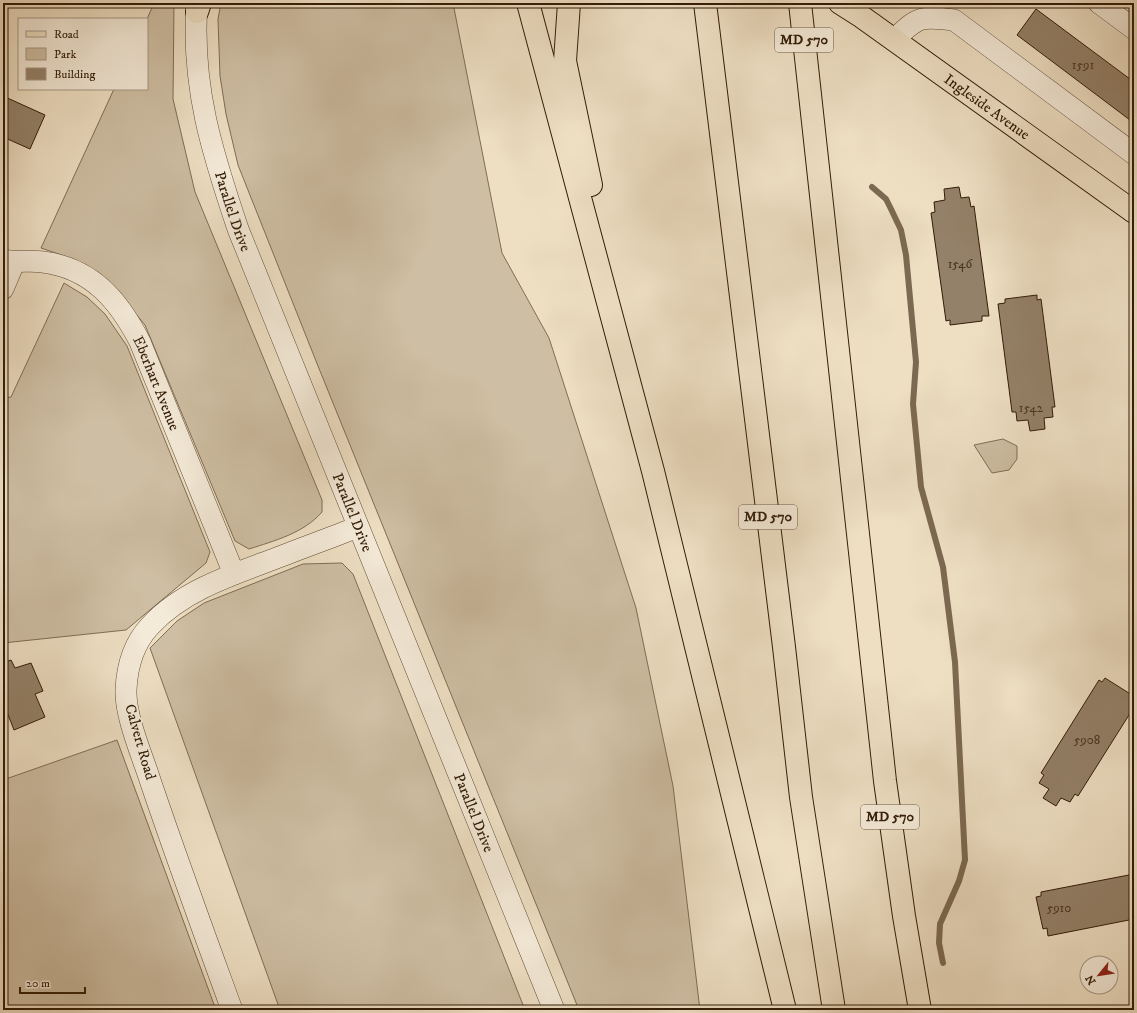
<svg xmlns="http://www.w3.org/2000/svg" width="1137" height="1013" viewBox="0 0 1137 1013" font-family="'IM FELL DW Pica',serif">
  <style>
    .green { fill: #cebea3; stroke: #806d55 }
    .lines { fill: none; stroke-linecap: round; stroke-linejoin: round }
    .stream { stroke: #7c6951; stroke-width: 6 }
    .building { fill: #948169; stroke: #321c07 }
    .minor-casing { stroke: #614d36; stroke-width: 22 }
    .major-casing { stroke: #321c07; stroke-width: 24 }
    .highway-casing { stroke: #321c07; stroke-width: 24 }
    .minor { stroke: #f4ead8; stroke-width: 21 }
    .major { stroke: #eedfc3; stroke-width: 22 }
    .highway { stroke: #eedfc3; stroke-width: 22 }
    .labels { text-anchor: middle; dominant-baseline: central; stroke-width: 3.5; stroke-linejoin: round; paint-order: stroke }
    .number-label { font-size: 13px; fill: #4a3520 }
    .shield { fill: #f4ead8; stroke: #6c5a46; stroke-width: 1 }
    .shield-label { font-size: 14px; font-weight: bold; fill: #321c07 }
    .street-label { font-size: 15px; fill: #321c07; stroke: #f4ead8 }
  </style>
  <rect width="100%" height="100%" fill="#eedfc3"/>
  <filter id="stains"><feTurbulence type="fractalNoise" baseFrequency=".005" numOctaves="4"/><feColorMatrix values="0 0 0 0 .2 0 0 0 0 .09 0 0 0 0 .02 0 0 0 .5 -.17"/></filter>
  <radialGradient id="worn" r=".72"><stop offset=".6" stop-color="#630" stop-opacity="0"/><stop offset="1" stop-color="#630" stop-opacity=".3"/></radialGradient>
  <!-- green -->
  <g class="green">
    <path d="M154 3H174L173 99 195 192 322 500V512C304 533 274 541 249 549L235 541 145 325 112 285 76 260 41 248 114 89H147V19Z"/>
    <polygon points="221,3 453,3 502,253 549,338 636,608 673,786 700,1010 579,1010 318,366 238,165 226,114 220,76 218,19"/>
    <polygon points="64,283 87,297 105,314 127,346 210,552 206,563 126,630 3,643 3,398 11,397"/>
    <polygon points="1003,439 1017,446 1017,459 1009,470 992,473 974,445"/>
    <polygon points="342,563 353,574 525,1010 280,1010 150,648 177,621 204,603 303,564"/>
    <polygon points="117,740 216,1010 3,1010 3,780"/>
  </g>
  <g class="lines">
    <!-- stream -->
    <polyline class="stream" points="872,187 886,199 891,209 901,230 906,255 916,362 913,404 921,487 943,567 955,662 965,860 959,881 940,924 939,943 943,963"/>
  </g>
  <!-- building -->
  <g class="building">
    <polygon points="1036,9 1134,82 1134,123 1017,35"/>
    <polygon points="3,96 45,115 30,149 3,137"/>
    <polygon points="959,187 961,198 969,197 971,207 974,206 989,316 982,316 982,321 950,325 950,320 946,321 931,213 935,212 934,202 945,200 944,189"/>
    <polygon points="1037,295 1037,300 1041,299 1055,407 1052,407 1053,417 1044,418 1045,429 1030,431 1028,420 1017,421 1016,412 1012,412 998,304 1005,303 1005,299"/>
    <polygon points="11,660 15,668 31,663 43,691 35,694 45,717 14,730 7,712 3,714 3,663"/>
    <polygon points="1105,678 1132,695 1130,700 1134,702 1134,707 1078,796 1075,794 1070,802 1061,798 1056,806 1043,798 1049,789 1039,783 1044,775 1041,773 1099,680 1102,682"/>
    <polygon points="1134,874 1134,919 1048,936 1047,928 1043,929 1036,897 1041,896 1041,892"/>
  </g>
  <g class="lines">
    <!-- minor casing -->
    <g class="minor-casing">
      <g id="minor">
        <path id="s1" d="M197 3C191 86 212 152 238 229L554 1010"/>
        <polyline points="1099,3 1134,29"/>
        <path d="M894 40C918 16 921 16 954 20L1134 154"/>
        <path id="s2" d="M3 260C17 263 29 260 43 262 92 268 119 301 140 342L234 574"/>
        <polyline points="3,289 14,263"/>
        <path d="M232 1010C204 933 176 857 150 780 142 755 125 716 126 690 127 666 134 643 150 626 182 591 231 575 274 559 302 548 330 538 358 527"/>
      </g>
    </g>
    <!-- major casing -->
    <g class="major-casing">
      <g id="major">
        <path id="s3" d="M840 3 862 17 1134 212"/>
      </g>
    </g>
    <!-- highway casing -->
    <g class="highway-casing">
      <g id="highway">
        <polyline points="528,3 653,471 785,1010"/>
        <polyline points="569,3 565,61 591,185"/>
        <polyline points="705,3 784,647 801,797 834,1010"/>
        <polyline points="800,3 885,781 904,916 920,1010"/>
        <polyline points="197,12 200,3"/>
      </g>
    </g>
    <!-- minor -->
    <use href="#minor" class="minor"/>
    <!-- major -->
    <use href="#major" class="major"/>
    <!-- highway -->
    <use href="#highway" class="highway"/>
  </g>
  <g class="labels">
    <!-- number labels -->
    <g class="number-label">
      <text x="1083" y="65">1591</text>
      <text x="960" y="264">1546</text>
      <text x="1031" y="408">1542</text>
      <text x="1087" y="740">5908</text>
      <text x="1059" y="908">5910</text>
    </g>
    <!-- shield labels -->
    <g class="shield">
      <rect x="775" y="28" width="58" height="24" rx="3"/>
      <rect x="739" y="505" width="58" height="24" rx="3"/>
      <rect x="861" y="805" width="58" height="24" rx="3"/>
    </g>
    <g class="shield-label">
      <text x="804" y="40">MD 570</text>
      <text x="768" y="517">MD 570</text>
      <text x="890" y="817">MD 570</text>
    </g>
    <!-- street labels -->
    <g class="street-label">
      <text stroke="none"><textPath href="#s3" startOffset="180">Ingleside Avenue</textPath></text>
      <text stroke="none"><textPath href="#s1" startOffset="213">Parallel Drive</textPath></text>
      <text stroke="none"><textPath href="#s2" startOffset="216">Eberhart Avenue</textPath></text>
      <text stroke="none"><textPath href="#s1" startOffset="537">Parallel Drive</textPath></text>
      <text transform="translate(140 742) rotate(74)">Calvert Road</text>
      <text stroke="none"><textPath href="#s1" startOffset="861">Parallel Drive</textPath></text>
    </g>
  </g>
  <!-- margin -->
  <rect width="1137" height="1013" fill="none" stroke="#eedfc3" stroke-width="16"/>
  <rect x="4" y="4" width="1129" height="1005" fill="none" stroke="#321c07" stroke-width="2"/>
  <rect x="8" y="8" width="1121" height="997" fill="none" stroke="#321c07"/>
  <!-- legend -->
  <rect x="18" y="18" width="130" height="72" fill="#f4ead8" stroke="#a69884"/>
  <rect x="26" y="31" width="20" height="6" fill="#eedfc3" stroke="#a69884"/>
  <text x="54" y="38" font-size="12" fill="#321c07">Road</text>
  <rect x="26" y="48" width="20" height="12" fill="#cebea3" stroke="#a69884"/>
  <text x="54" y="58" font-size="12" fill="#321c07">Park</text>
  <rect x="26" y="68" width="20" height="12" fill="#948169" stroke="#a69884"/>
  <text x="54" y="78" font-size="12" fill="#321c07">Building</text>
  <!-- north arrow -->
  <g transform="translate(1099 975) rotate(240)"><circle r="19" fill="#f4ead8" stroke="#a69884"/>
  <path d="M0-3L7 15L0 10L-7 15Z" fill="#8f2418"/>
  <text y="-6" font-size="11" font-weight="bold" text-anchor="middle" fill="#321c07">N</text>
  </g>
  <!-- scale -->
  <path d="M20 987v6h65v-6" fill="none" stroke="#321c07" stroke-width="2"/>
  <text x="26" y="987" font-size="12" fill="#321c07" stroke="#f4ead8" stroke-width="3" paint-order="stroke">20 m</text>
  <rect width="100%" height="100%" filter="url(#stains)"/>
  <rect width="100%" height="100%" fill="url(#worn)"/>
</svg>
